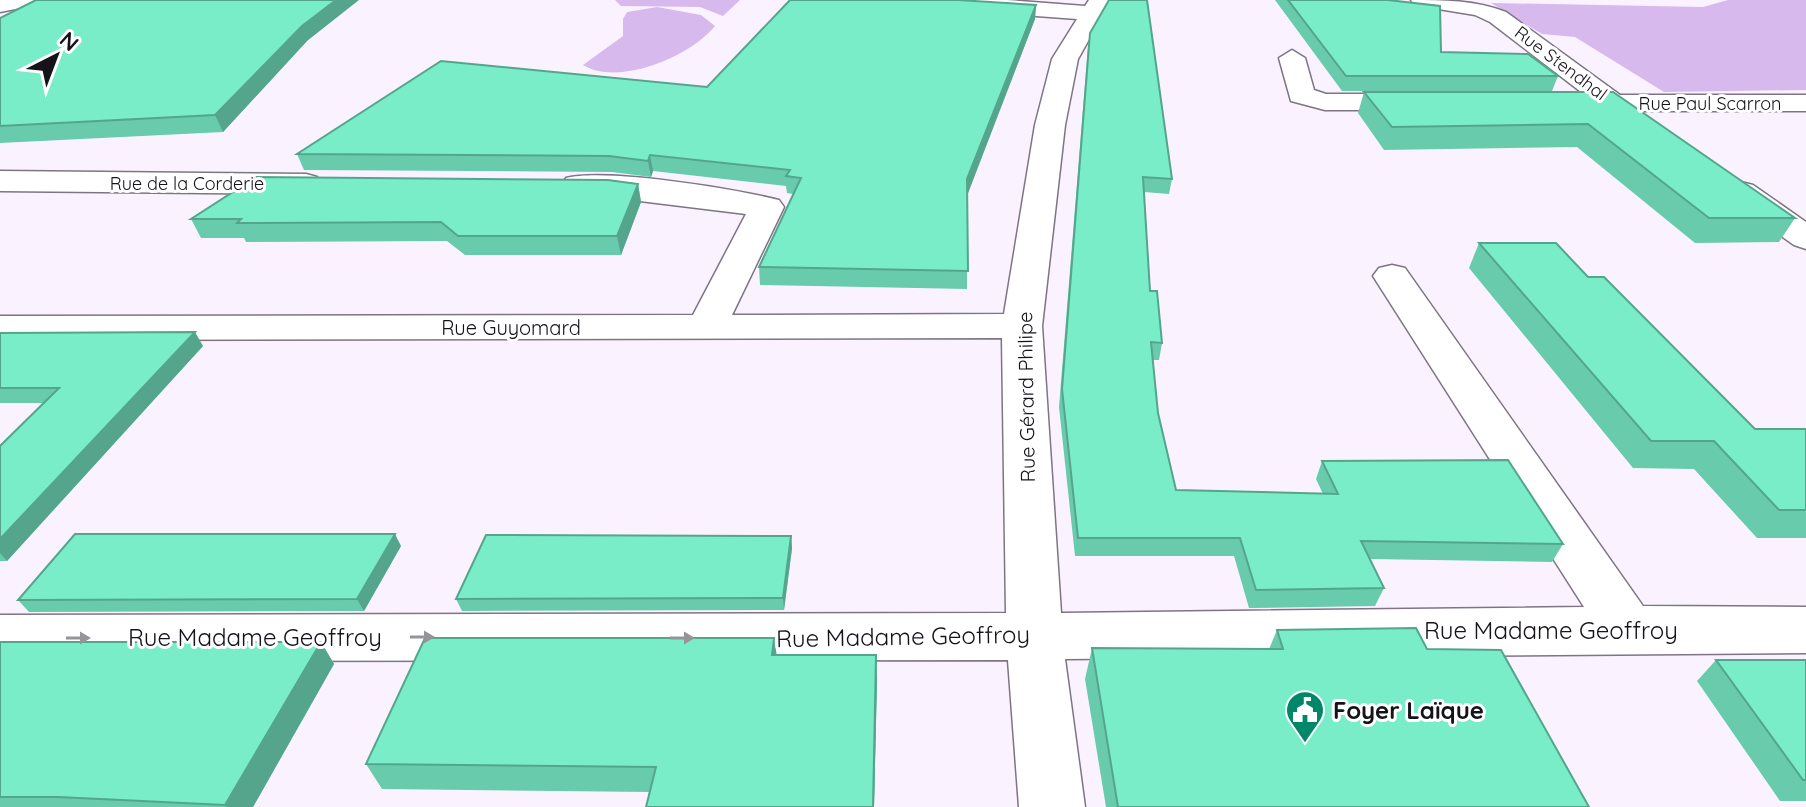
<svg xmlns="http://www.w3.org/2000/svg" width="1806" height="807" viewBox="0 0 1806 807" font-family="Quicksand,sans-serif">
  <style>
    .green { fill: #d7b9ed }
    .lines { fill: none; stroke-linecap: round; stroke-linejoin: round }
    .minor-casing { stroke: #7e7485; stroke-width: 3 }
    .minor { fill: #fff; fill-rule: evenodd }
    .wall { fill: #68cbac }
    .shaded-wall { fill: #55a58c }
    .building { fill: #79ecc8; stroke: #55a58c; stroke-width: 2 }
    .oneway { fill: #969498 }
    .labels { text-anchor: middle; dominant-baseline: central; stroke-width: 6; stroke-linejoin: round; paint-order: stroke }
    .far-street-label { font-size: 18px; fill: #161219; stroke: #fff }
    .street-label { font-size: 20px; fill: #161219; stroke: #fff }
    .near-street-label { font-size: 24px; fill: #161219; stroke: #fff }
    .near-poi-label { font-size: 24px; font-weight: bold; fill: #161219; stroke: #fff; text-anchor: start }
  </style>
  <rect width="100%" height="100%" fill="#faf3ff"/>
  <!-- green -->
  <g class="green">
    <polygon points="615,0 740,0 723,16 700,7 621,6"/>
    <polygon points="1728,0 1806,0 1806,90 1664,92 1575,37 1542,34 1491,3 1703,7"/>
    <path d="M657 7 701 15 715 26C691 56 619 87 583 65L623 36V19L627 12Z"/>
  </g>
  <g class="lines">
    <!-- minor casing -->
    <g class="minor-casing">
      <g id="minor">
        <polygon points="0,0 39,0 36,5 0,12"/>
        <path d="M900 0H1007L1085 6 1089 0H1111L1078 59 1065 125 1042 326 1061 613 1584 607 1373 276 1379 268 1392 265 1405 268 1643 606 1806 607V653L1065 659 1085 807H1019L1008 660 0 661V615L1006 613 1002 338 0 340V316L693 315 746 214 566 192 562 185 566 178C607 168 735 189 779 200L784 207 732 315 1004 314 1035 125 1052 59 1077 19 911 7Z"/>
        <path d="M1411 0C1444 0 1475 0 1506 12L1620 95H1806V111H1635L1622 118 1607 111 1558 109 1554 103 1558 97 1585 95 1490 22 1475 15 1414 5Z"/>
        <polygon points="1292,50 1305,58 1314,90 1326,94 1420,94 1430,96 1434,102 1430,108 1420,110 1325,110 1291,101 1279,58"/>
        <polygon points="0,171 306,174 317,177 322,184 317,191 306,194 0,191"/>
        <polygon points="1741,182 1753,185 1806,222 1806,249 1794,245 1729,199 1725,192 1729,185"/>
      </g>
    </g>
    <!-- minor -->
    <use href="#minor" class="minor"/>
  </g>
  <!-- wall -->
  <g class="wall">
    <polygon points="1275,0 1388,0 1441,52 1558,76 1552,91 1342,91"/>
    <polygon points="1036,5 1035,19 967,194 967,289 760,285 759,267 793,194 787,193 786,186 653,171 651,177 612,172 304,170 297,154 707,87"/>
    <polygon points="0,18 307,41 223,132 0,143"/>
    <polygon points="1088,46 1172,179 1169,194 1144,192 1150,291 1162,343 1159,360 1153,360 1158,413 1176,490 1323,494 1316,479 1322,461 1563,544 1552,562 1370,559 1384,588 1375,606 1249,608 1234,556 1075,556 1059,407"/>
    <polygon points="1364,92 1599,98 1795,218 1779,242 1695,243 1577,147 1384,150 1358,113"/>
    <polygon points="638,184 641,202 621,255 465,255 447,241 246,242 244,238 201,238 191,219"/>
    <polygon points="1479,243 1588,277 1755,429 1806,429 1806,538 1757,538 1694,469 1633,468 1469,268"/>
    <polygon points="0,333 203,346 7,561 0,561 0,446 44,403 0,403"/>
    <polygon points="791,536 792,548 784,610 462,611 456,599"/>
    <polygon points="401,546 364,611 29,612 18,600"/>
    <polygon points="1277,630 1427,649 1589,807 1106,807 1085,679 1092,648 1269,649"/>
    <polygon points="0,642 321,642 334,664 253,807 0,807"/>
    <polygon points="777,655 876,655 877,681 874,807 646,807 649,792 382,789 366,764"/>
    <polygon points="1716,660 1806,660 1806,801 1780,801 1697,681"/>
  </g>
  <!-- shaded-wall -->
  <g class="shaded-wall">
    <polygon points="336,0 359,0 307,41 223,132 215,115 302,26"/>
    <polygon points="1036,5 1035,19 967,196 967,179"/>
    <polygon points="650,155 653,171 651,177 648,161"/>
    <polygon points="638,184 641,202 621,255 617,236"/>
    <polygon points="195,332 203,346 7,561 0,553 0,539"/>
    <polygon points="395,534 401,546 364,611 357,599"/>
    <polygon points="791,536 792,548 784,610 783,598"/>
    <polygon points="774,638 778,663 772,655"/>
    <polygon points="321,642 334,664 253,807 226,807 225,805"/>
    <polygon points="876,655 877,681 874,807 873,807"/>
  </g>
  <!-- building -->
  <g class="building">
    <polygon points="36,0 336,0 302,26 215,115 0,126 0,18"/>
    <polygon points="790,0 959,0 1036,5 967,179 968,271 759,267 801,178 786,176 790,170 650,155 648,161 609,156 297,154 441,61 707,87"/>
    <polygon points="1109,0 1147,0 1172,179 1143,177 1150,291 1157,291 1162,343 1151,342 1158,413 1176,490 1338,494 1322,461 1508,460 1563,544 1361,541 1384,588 1256,590 1240,538 1078,538 1062,389 1090,33"/>
    <polygon points="1288,0 1388,0 1440,6 1441,52 1528,54 1558,76 1346,76"/>
    <polygon points="1364,92 1591,92 1599,98 1603,92 1613,92 1795,218 1709,218 1588,124 1392,127"/>
    <polygon points="256,177 608,180 638,184 617,236 458,236 441,222 237,223 241,219 191,219"/>
    <polygon points="1479,243 1556,243 1588,277 1604,277 1755,429 1806,429 1806,510 1779,510 1714,441 1651,441"/>
    <polygon points="195,332 0,539 0,446 59,388 0,388 0,333"/>
    <polygon points="75,534 395,534 357,599 18,600"/>
    <polygon points="486,535 791,536 783,598 456,599"/>
    <polygon points="1416,628 1427,649 1501,650 1589,807 1118,807 1092,648 1283,649 1277,630"/>
    <polygon points="425,638 774,638 772,655 876,655 873,807 646,807 656,767 366,764"/>
    <polygon points="0,642 321,642 225,805 58,797 0,797"/>
    <polygon points="1716,660 1806,660 1806,780 1803,780"/>
  </g>
  <!-- one-way arrows -->
  <defs><path id="oneway-solid" d="M-6-.8H1V-3.2L6.5 0L1 3.2V.8H-6Z" transform="scale(2)"/></defs>
  <g class="oneway">
    <use href="#oneway-solid" transform="translate(422 637)"/>
    <use href="#oneway-solid" transform="translate(78 638)"/>
    <use href="#oneway-solid" transform="translate(682 638)"/>
  </g>
  <!-- icons -->
  <defs>
    <g id="civic-pin" transform="scale(2)"><path d="M0 17L-7.5 6A9.5 9.5 0 1 1 7.5 6Z" fill="#008669" stroke="#fff"/><path d="M-.6-6.5H3V-4.5H.6V-3L4-1V1h2V6H-6V1h2V-1L-.6-3ZM-1.2 2.5V6h2.4V2.5Z" fill="#fff"/></g>
  </defs>
  <g fill-rule="evenodd">
    <use href="#civic-pin" x="1305" y="710"/>
  </g>
  <g class="labels">
    <!-- far-street labels -->
    <g class="far-street-label">
      <text transform="translate(1561 63) rotate(37)">Rue Stendhal</text>
      <text x="1710" y="103">Rue Paul Scarron</text>
      <text x="187" y="183">Rue de la Corderie</text>
    </g>
    <!-- street labels -->
    <g class="street-label">
      <text x="511" y="327">Rue Guyomard</text>
      <text transform="translate(1026 397) rotate(-91)">Rue Gérard Philipe</text>
    </g>
    <!-- near-street labels -->
    <g class="near-street-label">
      <text x="1551" y="630">Rue Madame Geoffroy</text>
      <text transform="translate(903 636) rotate(-1)">Rue Madame Geoffroy</text>
      <text x="255" y="637">Rue Madame Geoffroy</text>
    </g>
    <!-- near-poi labels -->
    <g class="near-poi-label">
      <text x="1333" y="710">Foyer Laïque</text>
    </g>
  </g>
  <!-- north arrow -->
  <g transform="translate(56 56) rotate(42)" stroke="#ffffff" stroke-width="6" paint-order="stroke">
  <path d="M0-6L14 30L0 20L-14 30Z" fill="#161219"/>
  <text y="-12" font-size="22" font-weight="bold" text-anchor="middle" fill="#161219">N</text>
  </g>
</svg>
